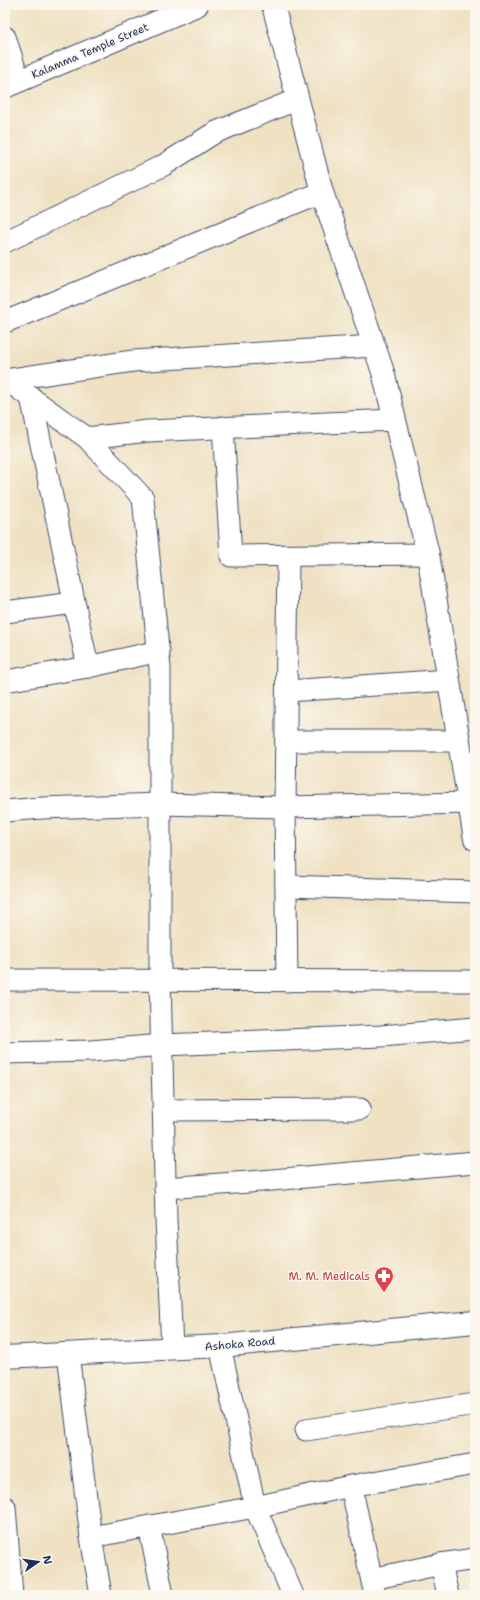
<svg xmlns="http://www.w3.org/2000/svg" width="480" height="1600" viewBox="0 0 480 1600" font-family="'Shantell Sans',sans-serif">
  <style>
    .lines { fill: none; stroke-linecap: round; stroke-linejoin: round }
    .minor-casing { stroke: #3b4a6d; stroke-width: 23 }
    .tertiary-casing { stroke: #3b4a6d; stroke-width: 24 }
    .secondary-casing { stroke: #3b4a6d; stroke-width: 24 }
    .minor { stroke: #fff; stroke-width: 21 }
    .tertiary { stroke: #fff; stroke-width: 22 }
    .secondary { stroke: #fff; stroke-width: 22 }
    .labels { text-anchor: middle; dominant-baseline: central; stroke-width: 3; stroke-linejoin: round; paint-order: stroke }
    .street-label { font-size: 11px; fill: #1b2f5e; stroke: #fbf7ec }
    .health-label { font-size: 11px; fill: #be3a42; stroke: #fbf7ec; text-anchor: end }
  </style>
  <rect width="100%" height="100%" fill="#fbf7ec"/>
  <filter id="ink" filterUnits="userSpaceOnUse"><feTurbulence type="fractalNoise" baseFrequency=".025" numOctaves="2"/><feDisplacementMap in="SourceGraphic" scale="8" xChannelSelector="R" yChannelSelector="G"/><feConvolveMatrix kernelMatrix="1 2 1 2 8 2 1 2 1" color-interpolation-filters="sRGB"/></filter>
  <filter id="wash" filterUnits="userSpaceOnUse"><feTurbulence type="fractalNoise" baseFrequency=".012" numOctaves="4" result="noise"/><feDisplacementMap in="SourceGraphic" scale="16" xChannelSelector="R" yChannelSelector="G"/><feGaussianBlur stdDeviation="0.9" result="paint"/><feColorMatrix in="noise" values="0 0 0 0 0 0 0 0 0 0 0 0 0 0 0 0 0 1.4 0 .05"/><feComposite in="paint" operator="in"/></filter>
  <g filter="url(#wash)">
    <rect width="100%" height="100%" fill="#efe1c2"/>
  </g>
  <g filter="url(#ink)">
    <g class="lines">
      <!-- minor casing -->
      <g class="minor-casing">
        <g id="minor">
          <polyline points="5,37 19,81"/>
          <polyline points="5,242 164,165 214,133 298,99"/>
          <polyline points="5,322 322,192"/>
          <polyline points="5,379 87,438 143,498 160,668 160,980 166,1219 172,1348"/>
          <polyline points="5,380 133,361 374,346"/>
          <polyline points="31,397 88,667"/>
          <polyline points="223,427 231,556 428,554"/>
          <polyline points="87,438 148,431 394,420"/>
          <polyline points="5,612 74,603"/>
          <polyline points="5,681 88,667 159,651"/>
          <polyline points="287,691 449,680"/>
          <polyline points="286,741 459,741"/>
          <polyline points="5,811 42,808 160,804 285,807 470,803"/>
          <polyline points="286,886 475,892"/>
          <polyline points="5,980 475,981"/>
          <polyline points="287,981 285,807 288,556"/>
          <polyline points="5,1053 91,1051 162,1045 381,1036 475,1028"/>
          <polyline points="163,1110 360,1109"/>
          <polyline points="165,1188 249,1182 475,1162"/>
          <polyline points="220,1346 255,1507 293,1595"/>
          <polyline points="68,1354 91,1537 101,1595"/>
          <polyline points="306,1430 475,1404"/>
          <polyline points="351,1486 375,1595"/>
          <polyline points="5,1507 12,1595"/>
          <polyline points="149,1526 163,1595"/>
          <polyline points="91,1537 255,1507 351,1486 475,1464"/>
          <polyline points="372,1579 441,1564"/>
          <polyline points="448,1595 441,1564 475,1559"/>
        </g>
      </g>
      <!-- tertiary casing -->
      <g class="tertiary-casing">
        <g id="tertiary">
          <polyline points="273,5 322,192 383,372 428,554 475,839"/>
          <polyline points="5,87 197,5"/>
        </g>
      </g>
      <!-- secondary casing -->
      <g class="secondary-casing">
        <polyline id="secondary" points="5,1357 220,1346 475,1322"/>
      </g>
      <!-- minor -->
      <use href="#minor" class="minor"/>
      <!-- tertiary -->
      <use href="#tertiary" class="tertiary"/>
      <!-- secondary -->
      <use href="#secondary" class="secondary"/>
    </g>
  </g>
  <!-- icons -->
  <defs>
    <g id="pharmacy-pin" transform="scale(1)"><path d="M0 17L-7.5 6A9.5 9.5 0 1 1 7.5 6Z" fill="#e0444e" stroke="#fbf7ec"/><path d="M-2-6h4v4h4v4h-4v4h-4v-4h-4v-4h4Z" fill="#fff"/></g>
  </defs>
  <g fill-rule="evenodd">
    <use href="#pharmacy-pin" x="384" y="1276"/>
  </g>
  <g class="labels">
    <!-- street labels -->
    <g class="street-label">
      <text transform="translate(90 51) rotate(-23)">Kalamma Temple Street</text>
      <text transform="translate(240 1344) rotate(-5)">Ashoka Road</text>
    </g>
    <!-- health labels -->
    <g class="health-label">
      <text x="370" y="1276">M. M. Medicals</text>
    </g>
  </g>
  <!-- margin -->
  <rect width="480" height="1600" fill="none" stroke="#fbf7ec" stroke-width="20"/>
  <!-- north arrow -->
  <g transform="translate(38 1562) rotate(77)" stroke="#fbf7ec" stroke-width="3" paint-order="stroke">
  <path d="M0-3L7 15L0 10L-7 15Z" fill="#1b2f5e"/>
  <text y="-6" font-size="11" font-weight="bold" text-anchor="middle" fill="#1b2f5e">N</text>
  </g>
</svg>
